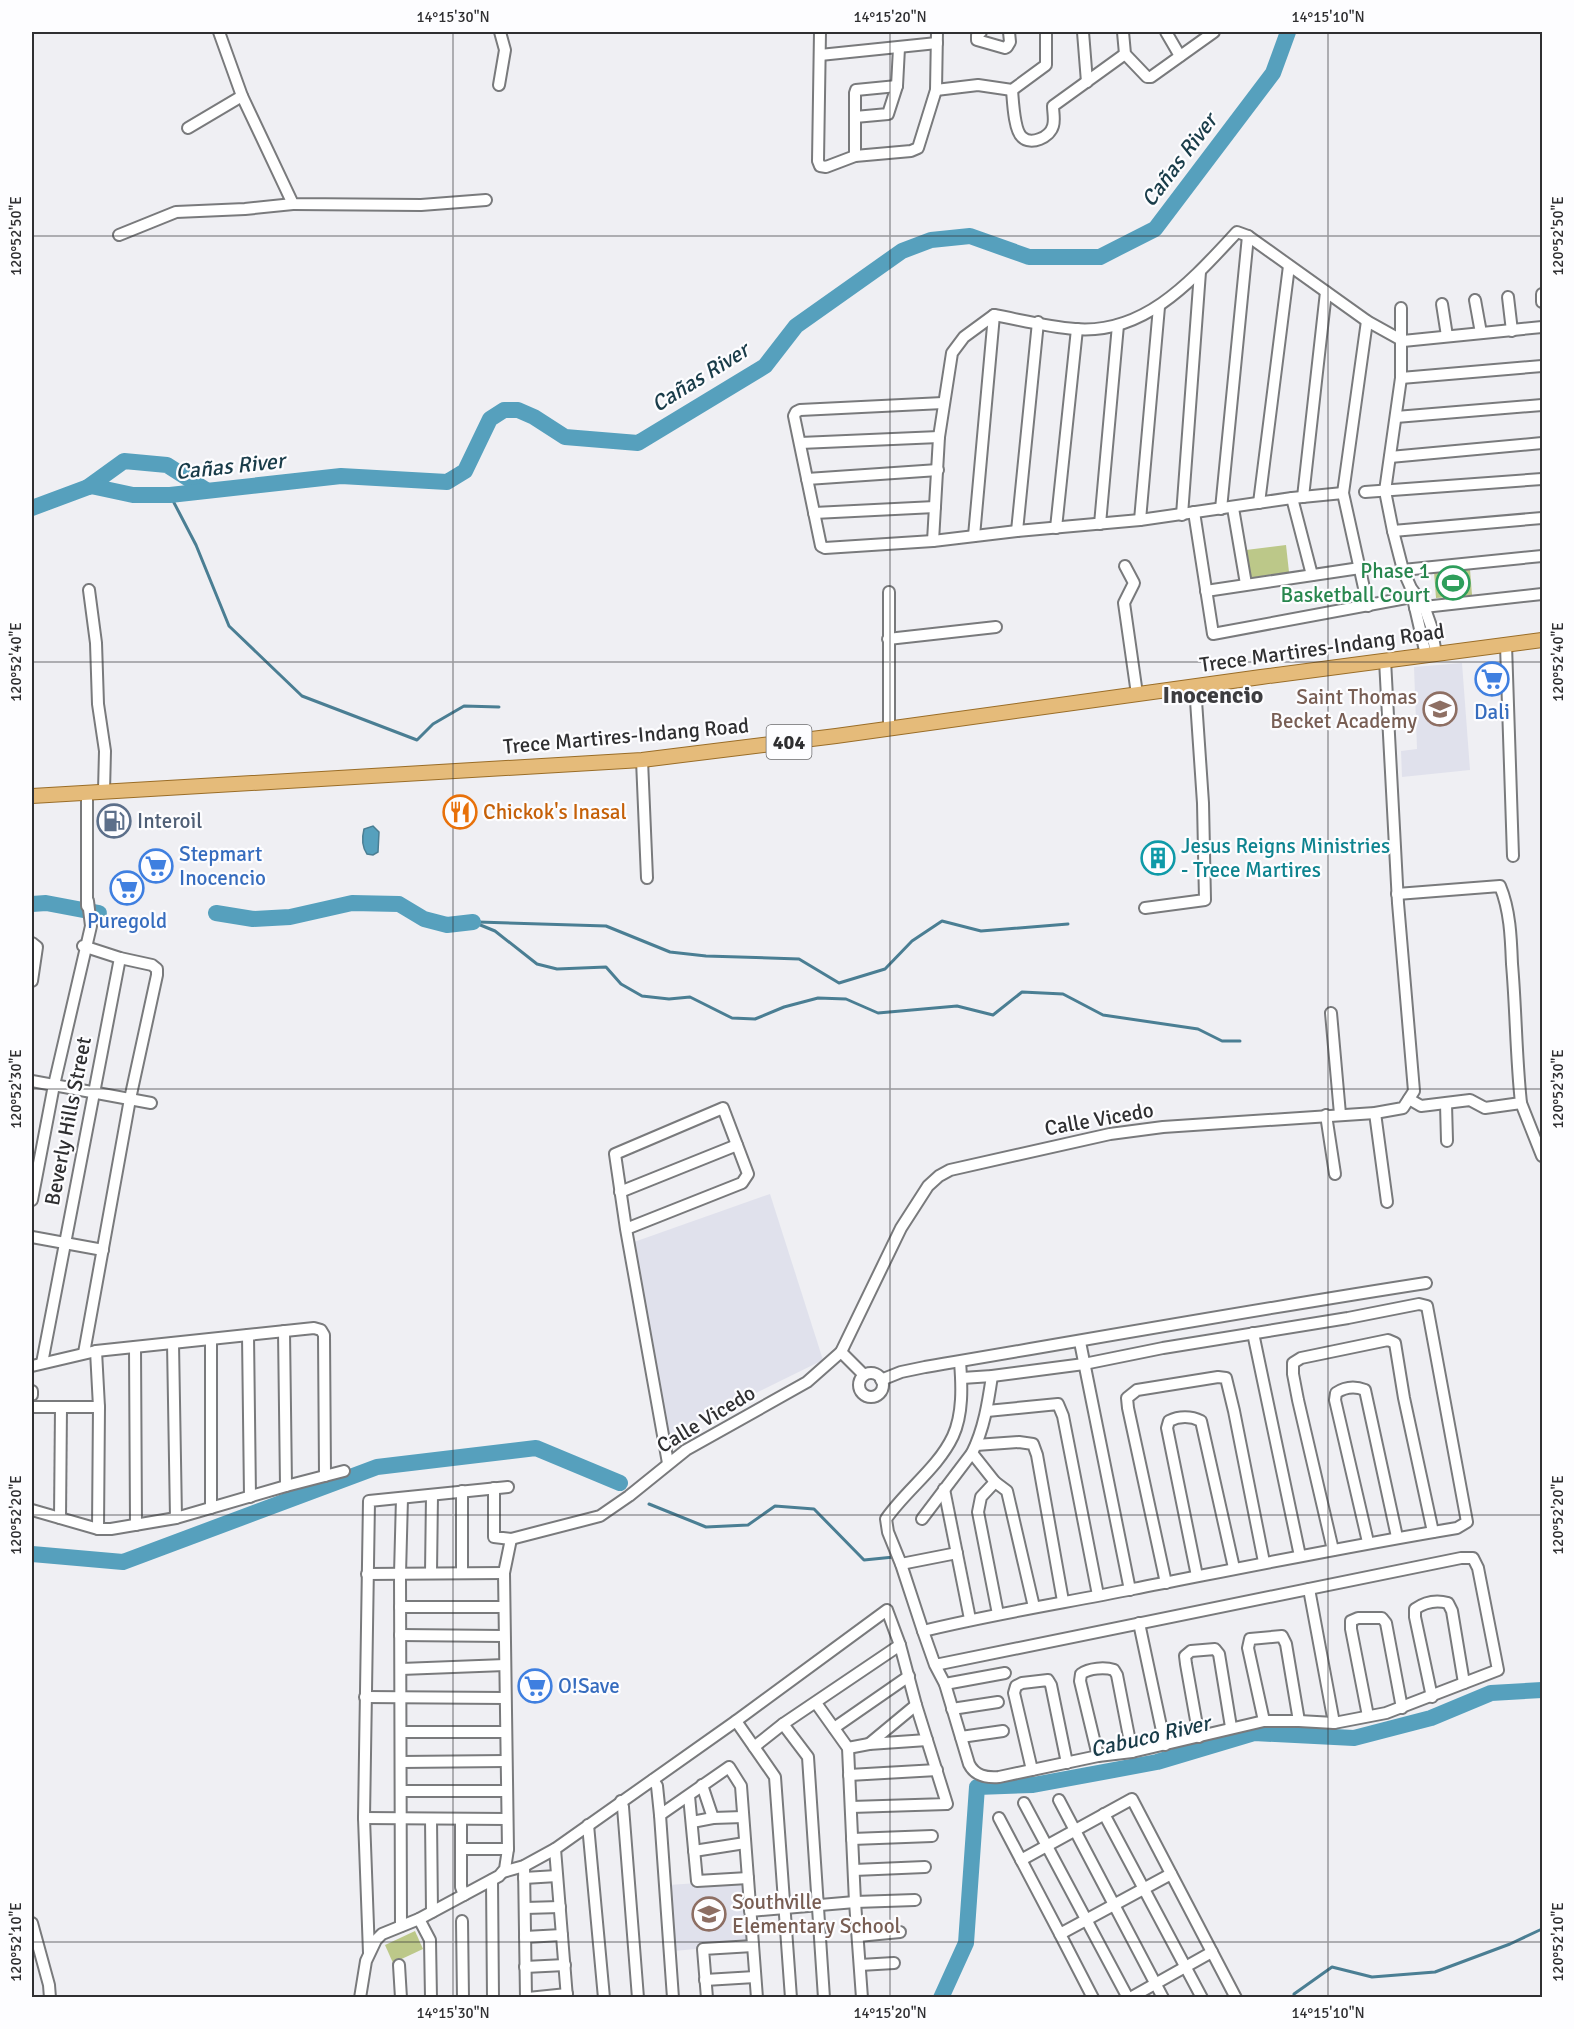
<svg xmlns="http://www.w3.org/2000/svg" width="1574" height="2029" viewBox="0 0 1574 2029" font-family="Signika,sans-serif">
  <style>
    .built { fill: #e0e1ec }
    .green { fill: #bcc889 }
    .water { fill: #56a0bd; stroke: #4a7e93; stroke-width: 1.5 }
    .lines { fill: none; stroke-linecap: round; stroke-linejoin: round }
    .stream { stroke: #4a7e93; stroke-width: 3 }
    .river { stroke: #56a0bd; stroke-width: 16 }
    .minor-casing { stroke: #797a7c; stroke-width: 14 }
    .major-casing { stroke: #9a6d27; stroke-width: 16 }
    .minor { stroke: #fff; stroke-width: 10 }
    .major { stroke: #e5bb7a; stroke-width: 14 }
    .ticks { fill: none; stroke: #2f2f31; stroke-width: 1.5; stroke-opacity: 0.45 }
    .labels { text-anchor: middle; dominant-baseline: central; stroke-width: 4.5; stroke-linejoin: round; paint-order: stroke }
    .shield { fill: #fdfdff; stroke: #6d6d6f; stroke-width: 1.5 }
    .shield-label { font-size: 20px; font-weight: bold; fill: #2f2f31 }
    .leisure-label { font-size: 21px; fill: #27864d; stroke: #fdfdff; text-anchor: end }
    .street-label { font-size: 21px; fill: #2f2f31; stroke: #fdfdff }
    .education-label { font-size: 21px; fill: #785e54; stroke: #fdfdff; text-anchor: end }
    .shop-label { font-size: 21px; fill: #366cbe; stroke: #fdfdff }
    .food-label { font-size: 21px; fill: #c56008; stroke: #fdfdff; text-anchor: start }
    .service-label { font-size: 21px; fill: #4e5e75; stroke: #fdfdff; text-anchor: start }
    .culture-label { font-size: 21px; fill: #0d838f; stroke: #fdfdff; text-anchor: start }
    .water-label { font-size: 22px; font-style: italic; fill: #193c49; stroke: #fdfdff }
    .quarter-label { font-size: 24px; font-weight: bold; fill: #3d3d40; stroke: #fdfdff }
    .neatline { fill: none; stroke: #2f2f31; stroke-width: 2 }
    .ticks-label { font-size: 15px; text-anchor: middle; fill: #2f2f31 }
  </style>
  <rect width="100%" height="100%" fill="#efeff3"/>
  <!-- built -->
  <g class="built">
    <polygon points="1462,663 1470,770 1402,777 1401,751 1417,749 1414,667"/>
    <polygon points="770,1194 823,1360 669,1436 634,1242"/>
    <polygon points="744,1880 749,1944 674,1951 668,1885"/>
  </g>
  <!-- green -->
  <g class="green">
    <polygon points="1286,545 1289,572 1250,578 1246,550"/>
    <polygon points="1470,569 1472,595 1436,598 1434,572"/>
    <polygon points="415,1931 423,1949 393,1963 385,1945"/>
  </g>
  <!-- water -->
  <path class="water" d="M373 826 379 832 378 852 373 855 367 854C362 847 362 837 364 829Z"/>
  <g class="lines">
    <!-- stream -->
    <g class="stream">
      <polyline points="170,495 196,545 229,626 302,696 417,740 433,724 464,706 499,707"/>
      <polyline points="473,922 495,931 537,964 557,969 606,967 621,984 642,996 669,999 690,997 732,1018 755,1019 784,1007 818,998 846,999 878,1013 957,1006 993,1015 1022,992 1063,994 1103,1015 1198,1029 1222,1041 1240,1041"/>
      <polyline points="478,922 606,926 670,952 706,956 799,959 839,983 885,969 912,941 942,921 981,931 1068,924"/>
      <polyline points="649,1504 706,1527 748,1525 775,1506 814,1509 864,1560 894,1557"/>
      <polyline points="1294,1998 1294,1994 1332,1967 1372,1977 1435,1972 1510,1944 1542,1929"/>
    </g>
    <!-- river -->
    <g class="river">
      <polyline points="88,487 124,461 167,465 206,490"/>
      <polyline points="32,508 91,486 133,495 170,495 341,476 447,482 465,471 490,419 504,410 518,410 534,417 565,437 638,443 765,366 796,326 902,251 931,240 970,236 1029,257 1100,257 1155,229 1273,73 1288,32"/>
      <polyline points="32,904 46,903 99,913"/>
      <polyline points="216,913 253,919 290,917 352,903 399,904 424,919 447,925 473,922"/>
      <polyline points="32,1554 123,1562 377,1467 536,1448 620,1483"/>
      <polyline points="941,1998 966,1943 977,1787 1033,1785 1157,1762 1254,1733 1354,1738 1431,1718 1491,1693 1542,1690"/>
    </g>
    <!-- minor casing -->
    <g class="minor-casing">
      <g id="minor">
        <polyline points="219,32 242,96 293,204 421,205 486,200"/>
        <polyline points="820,32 818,161 820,166 826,167 855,156 911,151 918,148 936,90 937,32"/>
        <polyline points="981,32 977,35 977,40 1005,48 1007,47 1010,42 1009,32"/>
        <polyline points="1083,32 1087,82"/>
        <polyline points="1123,32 1125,54 1147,77 1151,77 1214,32"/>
        <polyline points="1166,32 1180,56"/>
        <polyline points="820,55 937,43"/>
        <polyline points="499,85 505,50 500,32"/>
        <polyline points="936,90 978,85 1012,90 1046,65 1046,32"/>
        <path d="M1012 90C1013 101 1014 130 1022 137 1031 146 1050 137 1053 126 1055 120 1053 112 1053 106L1125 54"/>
        <polyline points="855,117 888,114 897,86 899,48"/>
        <polyline points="188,128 242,96"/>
        <polyline points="855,156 855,93 856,90 897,86"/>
        <polyline points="119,235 176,212 245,209 293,204"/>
        <polyline points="1542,294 1542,302"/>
        <polyline points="1508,297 1512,331"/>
        <polyline points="1475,300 1481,333"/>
        <polyline points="1442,304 1447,336"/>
        <polyline points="1401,308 1401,378 1385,491 1393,531 1403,570 1411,588 1424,606 1431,626 1436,654"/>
        <polyline points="1367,321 1343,493 1368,606"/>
        <polyline points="1401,378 1542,366"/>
        <polyline points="943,403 800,410 796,412 794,416 821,546 825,548 933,541 1017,531 1140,520 1292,498 1343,493"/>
        <polyline points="1396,417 1542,405"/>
        <polyline points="800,443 939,437"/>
        <polyline points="1390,457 1542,443"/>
        <polyline points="807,479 938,470"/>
        <polyline points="1365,492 1542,479"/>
        <polyline points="1303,497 1326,292"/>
        <polyline points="1292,498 1312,575"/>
        <polyline points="1259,503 1289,266"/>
        <polyline points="1233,508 1246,584"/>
        <polyline points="1221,509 1248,236"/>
        <polyline points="1194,512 1213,634 1417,596"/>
        <polyline points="814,513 935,507"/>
        <polyline points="1182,515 1200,272"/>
        <polyline points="1140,520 1159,307"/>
        <polyline points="1100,524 1118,325"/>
        <polyline points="1056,528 1077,329"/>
        <polyline points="1017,531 1038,322"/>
        <polyline points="1393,531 1542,518"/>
        <polyline points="974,536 994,315"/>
        <path d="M933 541 939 437 952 353 964 337 994 315C1021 320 1048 327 1075 329 1146 335 1194 278 1237 232L1248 236 1367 321 1403 341 1542 327"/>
        <polyline points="1125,566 1134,583 1124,603 1137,694"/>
        <polyline points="1403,570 1542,556"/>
        <polyline points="89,590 96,643 98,704 105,751 104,791"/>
        <polyline points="1206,591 1360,568"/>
        <polyline points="889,592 889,729"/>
        <polyline points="1414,603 1426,655"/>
        <polyline points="1415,608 1542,594"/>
        <polyline points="888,639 996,627"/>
        <polyline points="1506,645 1513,856"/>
        <polyline points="642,760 647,878"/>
        <polyline points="87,792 87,906"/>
        <path d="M1397 894 1500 886C1510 910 1511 938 1512 964 1516 1010 1516 1057 1521 1103L1485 1108 1470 1100 1421 1106 1409 1099"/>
        <polyline points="1145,908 1205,900 1203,803 1195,686"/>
        <polyline points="32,943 37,947 32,981"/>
        <polyline points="83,946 120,958 152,965 157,969 157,975 130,1099 84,1353"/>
        <polyline points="1331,1013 1340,1114"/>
        <polyline points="32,1081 151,1103"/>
        <polyline points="1521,1103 1542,1156"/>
        <polyline points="1446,1104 1447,1141"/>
        <polyline points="1375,1113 1387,1202"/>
        <polyline points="1326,1115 1335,1174"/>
        <polyline points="620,1192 737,1145"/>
        <polyline points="32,1200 54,1085 91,926 88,901"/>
        <polyline points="626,1229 742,1183 748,1174 723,1108 615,1154 626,1229 668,1463"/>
        <polyline points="32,1237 103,1250"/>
        <polyline points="284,1331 286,1486"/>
        <polyline points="1253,1333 1300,1556"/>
        <polyline points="248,1335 250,1497"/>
        <polyline points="211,1339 211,1508"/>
        <polyline points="1080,1342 1130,1590"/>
        <polyline points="173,1343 176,1518"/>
        <polyline points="135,1347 136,1525"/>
        <polyline points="96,1351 99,1407 98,1529"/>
        <polyline points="841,1352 864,1375"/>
        <polyline points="42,1363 120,958"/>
        <polyline points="32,1366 96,1351 314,1328 321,1330 324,1335 325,1476"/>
        <circle cx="871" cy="1385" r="12"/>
        <path d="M881 1380 901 1372 925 1367C1091 1339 1258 1309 1426 1283"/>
        <polyline points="32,1391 32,1395"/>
        <polyline points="32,1407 99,1407"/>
        <polyline points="987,1411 1058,1404 1063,1416 1098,1595"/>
        <polyline points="976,1445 1019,1442 1033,1444 1037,1455 1063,1601"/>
        <polyline points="972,1453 995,1482 1007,1491 1034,1607"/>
        <polyline points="995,1482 981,1497 978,1512 998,1614"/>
        <polyline points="494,1488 494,1537 511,1539 600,1516 629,1496 686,1450 807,1382 841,1352 901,1228 928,1186 939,1176 950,1170 1110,1134 1163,1127 1375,1113 1403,1108 1414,1091 1398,903 1385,660"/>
        <polyline points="944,1489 970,1619"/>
        <polyline points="32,1510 98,1529 111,1529 176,1518 286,1486 344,1471"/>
        <polyline points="60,1518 61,1407"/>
        <path d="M922 1519 972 1453C984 1429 988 1403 992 1376"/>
        <path d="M1368 1542 1335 1400 1336 1393C1345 1387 1355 1386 1365 1390L1397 1537"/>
        <polyline points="1333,1550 1298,1400 1293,1374 1293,1363 1301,1358 1388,1340 1395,1343 1404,1398 1433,1532"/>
        <polyline points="901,1564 957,1553"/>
        <polyline points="431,1573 432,1495"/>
        <polyline points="462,1573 462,1491"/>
        <polyline points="367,1574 504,1573"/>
        <path d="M1197 1576 1167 1428 1169 1421C1179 1416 1191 1416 1201 1421L1234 1568"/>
        <polyline points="1166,1583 1128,1408 1127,1398 1137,1390 1218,1377 1226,1378 1234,1411 1264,1562"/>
        <polyline points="1309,1589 1334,1723"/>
        <polyline points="400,1607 504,1607"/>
        <polyline points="1139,1623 1165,1745"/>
        <path d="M923 1631C992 1614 1063 1603 1133 1589 1241 1568 1348 1546 1457 1528L1467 1522 1427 1306 1419 1304 1348 1318 1163 1348 1084 1364 992 1376 962 1378"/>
        <polyline points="400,1635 504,1636"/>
        <path d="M935 1665 1461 1558H1473L1478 1568 1498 1670 1386 1713 1334 1723 1299 1721H1264L1132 1752 1098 1756 999 1777C986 1778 975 1776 969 1764L945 1684 935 1665 923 1631 901 1564 888 1532 886 1519C906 1490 938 1468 953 1436 963 1414 962 1386 960 1362"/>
        <polyline points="401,1669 505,1665"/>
        <polyline points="945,1684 1005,1673"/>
        <polyline points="365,1697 505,1698"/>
        <path d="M1432 1697 1415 1617V1609C1425 1602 1437 1600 1448 1603L1452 1611 1464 1683"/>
        <polyline points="816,1703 848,1748 855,1902 862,1998"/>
        <polyline points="952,1709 998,1702"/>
        <polyline points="1368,1716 1351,1629 1351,1621 1358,1618 1382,1618 1386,1623 1402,1708"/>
        <polyline points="736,1721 775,1777 791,1998"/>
        <polyline points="1264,1721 1248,1648 1250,1639 1282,1636 1286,1644 1299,1721"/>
        <polyline points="783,1724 808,1757 824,1998"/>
        <polyline points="834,1728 909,1676"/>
        <polyline points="401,1732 506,1732"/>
        <polyline points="961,1737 1003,1731"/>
        <polyline points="1199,1737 1186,1664 1185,1656 1191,1651 1215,1649 1219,1654 1231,1727"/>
        <polyline points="869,1744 916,1705"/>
        <polyline points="754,1747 783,1724 900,1645"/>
        <polyline points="848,1748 869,1744 927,1740"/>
        <path d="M1098 1756 1080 1681 1081 1674C1089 1668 1105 1667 1114 1670L1117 1675 1132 1752"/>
        <polyline points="401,1762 506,1761"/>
        <polyline points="1032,1770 1014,1693 1016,1686 1022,1683 1048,1680 1051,1685 1067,1763"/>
        <polyline points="849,1775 937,1770"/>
        <polyline points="653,1780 657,1786 660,1815 673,1998"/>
        <polyline points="702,1785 713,1818"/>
        <polyline points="401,1791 507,1791"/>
        <polyline points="689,1796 697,1881 748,1878"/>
        <polyline points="1059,1800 1163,1998"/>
        <polyline points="621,1801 623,1807 638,1998"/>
        <polyline points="1024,1803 1128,1998"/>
        <polyline points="1104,1814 1202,1998"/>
        <polyline points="660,1815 729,1767 741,1786 757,1998"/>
        <polyline points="364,1818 507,1819"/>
        <polyline points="999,1818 1060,1934 1171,1874"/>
        <polyline points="431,1819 432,1912"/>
        <polyline points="461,1820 461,1887 464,1895"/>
        <polyline points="692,1822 713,1818 743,1817"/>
        <polyline points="588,1825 604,1998"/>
        <polyline points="852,1839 932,1836"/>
        <polyline points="461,1849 508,1849"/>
        <polyline points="555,1849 567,1998"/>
        <polyline points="694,1851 745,1843"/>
        <polyline points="1021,1860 1132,1799 1236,1998"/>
        <polyline points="524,1866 526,1998"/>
        <polyline points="854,1870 925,1867"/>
        <polyline points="503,1872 524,1866 555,1849 736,1721 887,1610 900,1645 916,1705 947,1804 851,1807"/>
        <polyline points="524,1878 557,1876"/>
        <polyline points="492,1880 493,1998"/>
        <polyline points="525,1908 560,1907"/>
        <polyline points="750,1911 855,1902 915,1900"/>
        <polyline points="419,1919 430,1940 431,1998"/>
        <polyline points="462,1921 463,1998"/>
        <polyline points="32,1923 49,1985 50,1998"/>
        <polyline points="401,1926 400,1574 402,1498"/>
        <polyline points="1060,1934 1093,1998"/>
        <polyline points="858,1936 900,1932"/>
        <polyline points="525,1937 562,1935"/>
        <polyline points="369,1953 364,1818 369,1501 508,1487"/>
        <polyline points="399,1965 401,1998"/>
        <polyline points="860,1965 894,1963"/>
        <polyline points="525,1967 565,1965"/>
        <polyline points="705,1980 755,1977"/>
        <polyline points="360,1998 366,1961 376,1940 382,1934 419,1919 499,1876 505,1869 508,1849 504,1573 511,1539"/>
        <polyline points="528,1998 567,1994"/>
        <polyline points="707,1998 703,1949 753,1946"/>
        <polyline points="1130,1998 1212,1952"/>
      </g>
    </g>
    <!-- major casing -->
    <g class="major-casing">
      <polyline id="major" points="32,796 642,760 836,736 1261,677 1542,640"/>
    </g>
    <!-- minor -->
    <use href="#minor" class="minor"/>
    <!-- major -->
    <use href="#major" class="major"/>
  </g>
  <!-- ticks -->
  <path class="ticks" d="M453 32V1998M890 32V1998M1328 32V1998M32 236H1542M32 662H1542M32 1089H1542M32 1515H1542M32 1942H1542"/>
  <!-- icons -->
  <defs>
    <g id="stadium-ring" transform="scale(1.725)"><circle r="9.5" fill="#fdfdff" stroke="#2e9e5b" stroke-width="1.5"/><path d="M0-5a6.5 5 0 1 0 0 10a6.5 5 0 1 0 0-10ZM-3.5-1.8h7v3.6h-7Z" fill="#2e9e5b"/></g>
    <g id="supermarket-ring" transform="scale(1.725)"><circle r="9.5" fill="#fdfdff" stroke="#3f7fe0" stroke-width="1.5"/><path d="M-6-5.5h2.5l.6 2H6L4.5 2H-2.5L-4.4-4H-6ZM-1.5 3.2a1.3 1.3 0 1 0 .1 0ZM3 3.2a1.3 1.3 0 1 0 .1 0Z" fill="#3f7fe0"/></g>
    <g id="school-ring" transform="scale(1.725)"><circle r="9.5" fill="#fdfdff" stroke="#8d6e63" stroke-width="1.5"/><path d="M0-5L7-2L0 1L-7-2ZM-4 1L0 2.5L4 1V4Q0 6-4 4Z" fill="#8d6e63"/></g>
    <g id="restaurant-ring" transform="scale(1.725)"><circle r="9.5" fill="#fdfdff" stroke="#e8710a" stroke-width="1.5"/><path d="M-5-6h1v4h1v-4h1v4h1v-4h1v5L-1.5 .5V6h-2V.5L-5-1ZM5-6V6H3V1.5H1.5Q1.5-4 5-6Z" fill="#e8710a"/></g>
    <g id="fuel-ring" transform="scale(1.725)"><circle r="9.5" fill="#fdfdff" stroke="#5c6f8a" stroke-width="1.5"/><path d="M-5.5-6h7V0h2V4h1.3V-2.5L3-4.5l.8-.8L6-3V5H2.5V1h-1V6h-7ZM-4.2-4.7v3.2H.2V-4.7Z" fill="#5c6f8a"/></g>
    <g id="building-ring" transform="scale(1.725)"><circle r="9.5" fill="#fdfdff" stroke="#0f9aa8" stroke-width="1.5"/><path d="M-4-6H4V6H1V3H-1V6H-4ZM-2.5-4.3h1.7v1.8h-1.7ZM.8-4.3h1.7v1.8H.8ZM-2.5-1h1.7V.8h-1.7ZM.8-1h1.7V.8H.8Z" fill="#0f9aa8"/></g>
  </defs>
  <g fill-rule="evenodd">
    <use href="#stadium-ring" x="1453" y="583"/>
    <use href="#supermarket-ring" x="1492" y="679"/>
    <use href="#school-ring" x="1440" y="709"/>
    <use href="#restaurant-ring" x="460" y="812"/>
    <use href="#fuel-ring" x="114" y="821"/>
    <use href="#building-ring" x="1158" y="858"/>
    <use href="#supermarket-ring" x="156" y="866"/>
    <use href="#supermarket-ring" x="127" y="888"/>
    <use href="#supermarket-ring" x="535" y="1686"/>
    <use href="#school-ring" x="709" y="1914"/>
  </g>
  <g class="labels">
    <!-- shield labels -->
    <rect class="shield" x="766.5" y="725" width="45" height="34" rx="4.5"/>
    <g class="shield-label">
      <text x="789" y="742">404</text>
    </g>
    <!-- leisure labels -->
    <g class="leisure-label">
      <text x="1430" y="571">Phase 1<tspan x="1430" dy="24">Basketball Court</tspan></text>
    </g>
    <!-- street labels -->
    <g class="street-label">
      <text transform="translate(1322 648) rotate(-8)">Trece Martires-Indang Road</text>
      <text transform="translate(626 736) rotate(-5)">Trece Martires-Indang Road</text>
      <text transform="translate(1099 1119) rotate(-10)">Calle Vicedo</text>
      <text transform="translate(68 1121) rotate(-79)">Beverly Hills Street</text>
      <text transform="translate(706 1419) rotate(-31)">Calle Vicedo</text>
    </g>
    <!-- education labels -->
    <g class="education-label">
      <text x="1417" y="697">Saint Thomas<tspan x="1417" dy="24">Becket Academy</tspan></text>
      <text x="732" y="1902" text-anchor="start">Southville<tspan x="732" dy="24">Elementary School</tspan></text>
    </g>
    <!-- shop labels -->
    <g class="shop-label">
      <text x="1492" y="712">Dali</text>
      <text x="179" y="854" text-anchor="start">Stepmart<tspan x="179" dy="24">Inocencio</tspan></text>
      <text x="127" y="921">Puregold</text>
      <text x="558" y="1686" text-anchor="start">O!Save</text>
    </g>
    <!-- food labels -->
    <g class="food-label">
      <text x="483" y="812">Chickok's Inasal</text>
    </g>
    <!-- service labels -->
    <g class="service-label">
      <text x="137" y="821">Interoil</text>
    </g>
    <!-- culture labels -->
    <g class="culture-label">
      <text x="1181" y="846">Jesus Reigns Ministries<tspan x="1181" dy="24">- Trece Martires</tspan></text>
    </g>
    <!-- water labels -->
    <g class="water-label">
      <text transform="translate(1179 160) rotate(-53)">Cañas River</text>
      <text transform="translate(700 377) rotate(-32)">Cañas River</text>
      <text transform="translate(230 466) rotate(-6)">Cañas River</text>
      <text transform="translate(1150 1736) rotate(-13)">Cabuco River</text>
    </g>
    <!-- quarter labels -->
    <g class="quarter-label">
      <text x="1213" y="695">Inocencio</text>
    </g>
  </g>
  <!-- border -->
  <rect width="1574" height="2029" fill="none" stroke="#fdfdff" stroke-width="66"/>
  <rect x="33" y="33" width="1508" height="1963" class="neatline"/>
  <g class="ticks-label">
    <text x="453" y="22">14°15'30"N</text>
    <text x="890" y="22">14°15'20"N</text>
    <text x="1328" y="22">14°15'10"N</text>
    <text transform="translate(1558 236) rotate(-90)" y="5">120°52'50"E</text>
    <text transform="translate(16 236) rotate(-90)" y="5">120°52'50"E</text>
    <text transform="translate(1558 662) rotate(-90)" y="5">120°52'40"E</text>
    <text transform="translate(16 662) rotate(-90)" y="5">120°52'40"E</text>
    <text transform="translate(1558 1089) rotate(-90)" y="5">120°52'30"E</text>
    <text transform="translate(16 1089) rotate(-90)" y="5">120°52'30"E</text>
    <text transform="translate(1558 1515) rotate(-90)" y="5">120°52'20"E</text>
    <text transform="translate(16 1515) rotate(-90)" y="5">120°52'20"E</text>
    <text transform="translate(1558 1942) rotate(-90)" y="5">120°52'10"E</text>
    <text transform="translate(16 1942) rotate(-90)" y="5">120°52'10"E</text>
    <text x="453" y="2018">14°15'30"N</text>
    <text x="890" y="2018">14°15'20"N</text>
    <text x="1328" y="2018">14°15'10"N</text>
  </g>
</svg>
